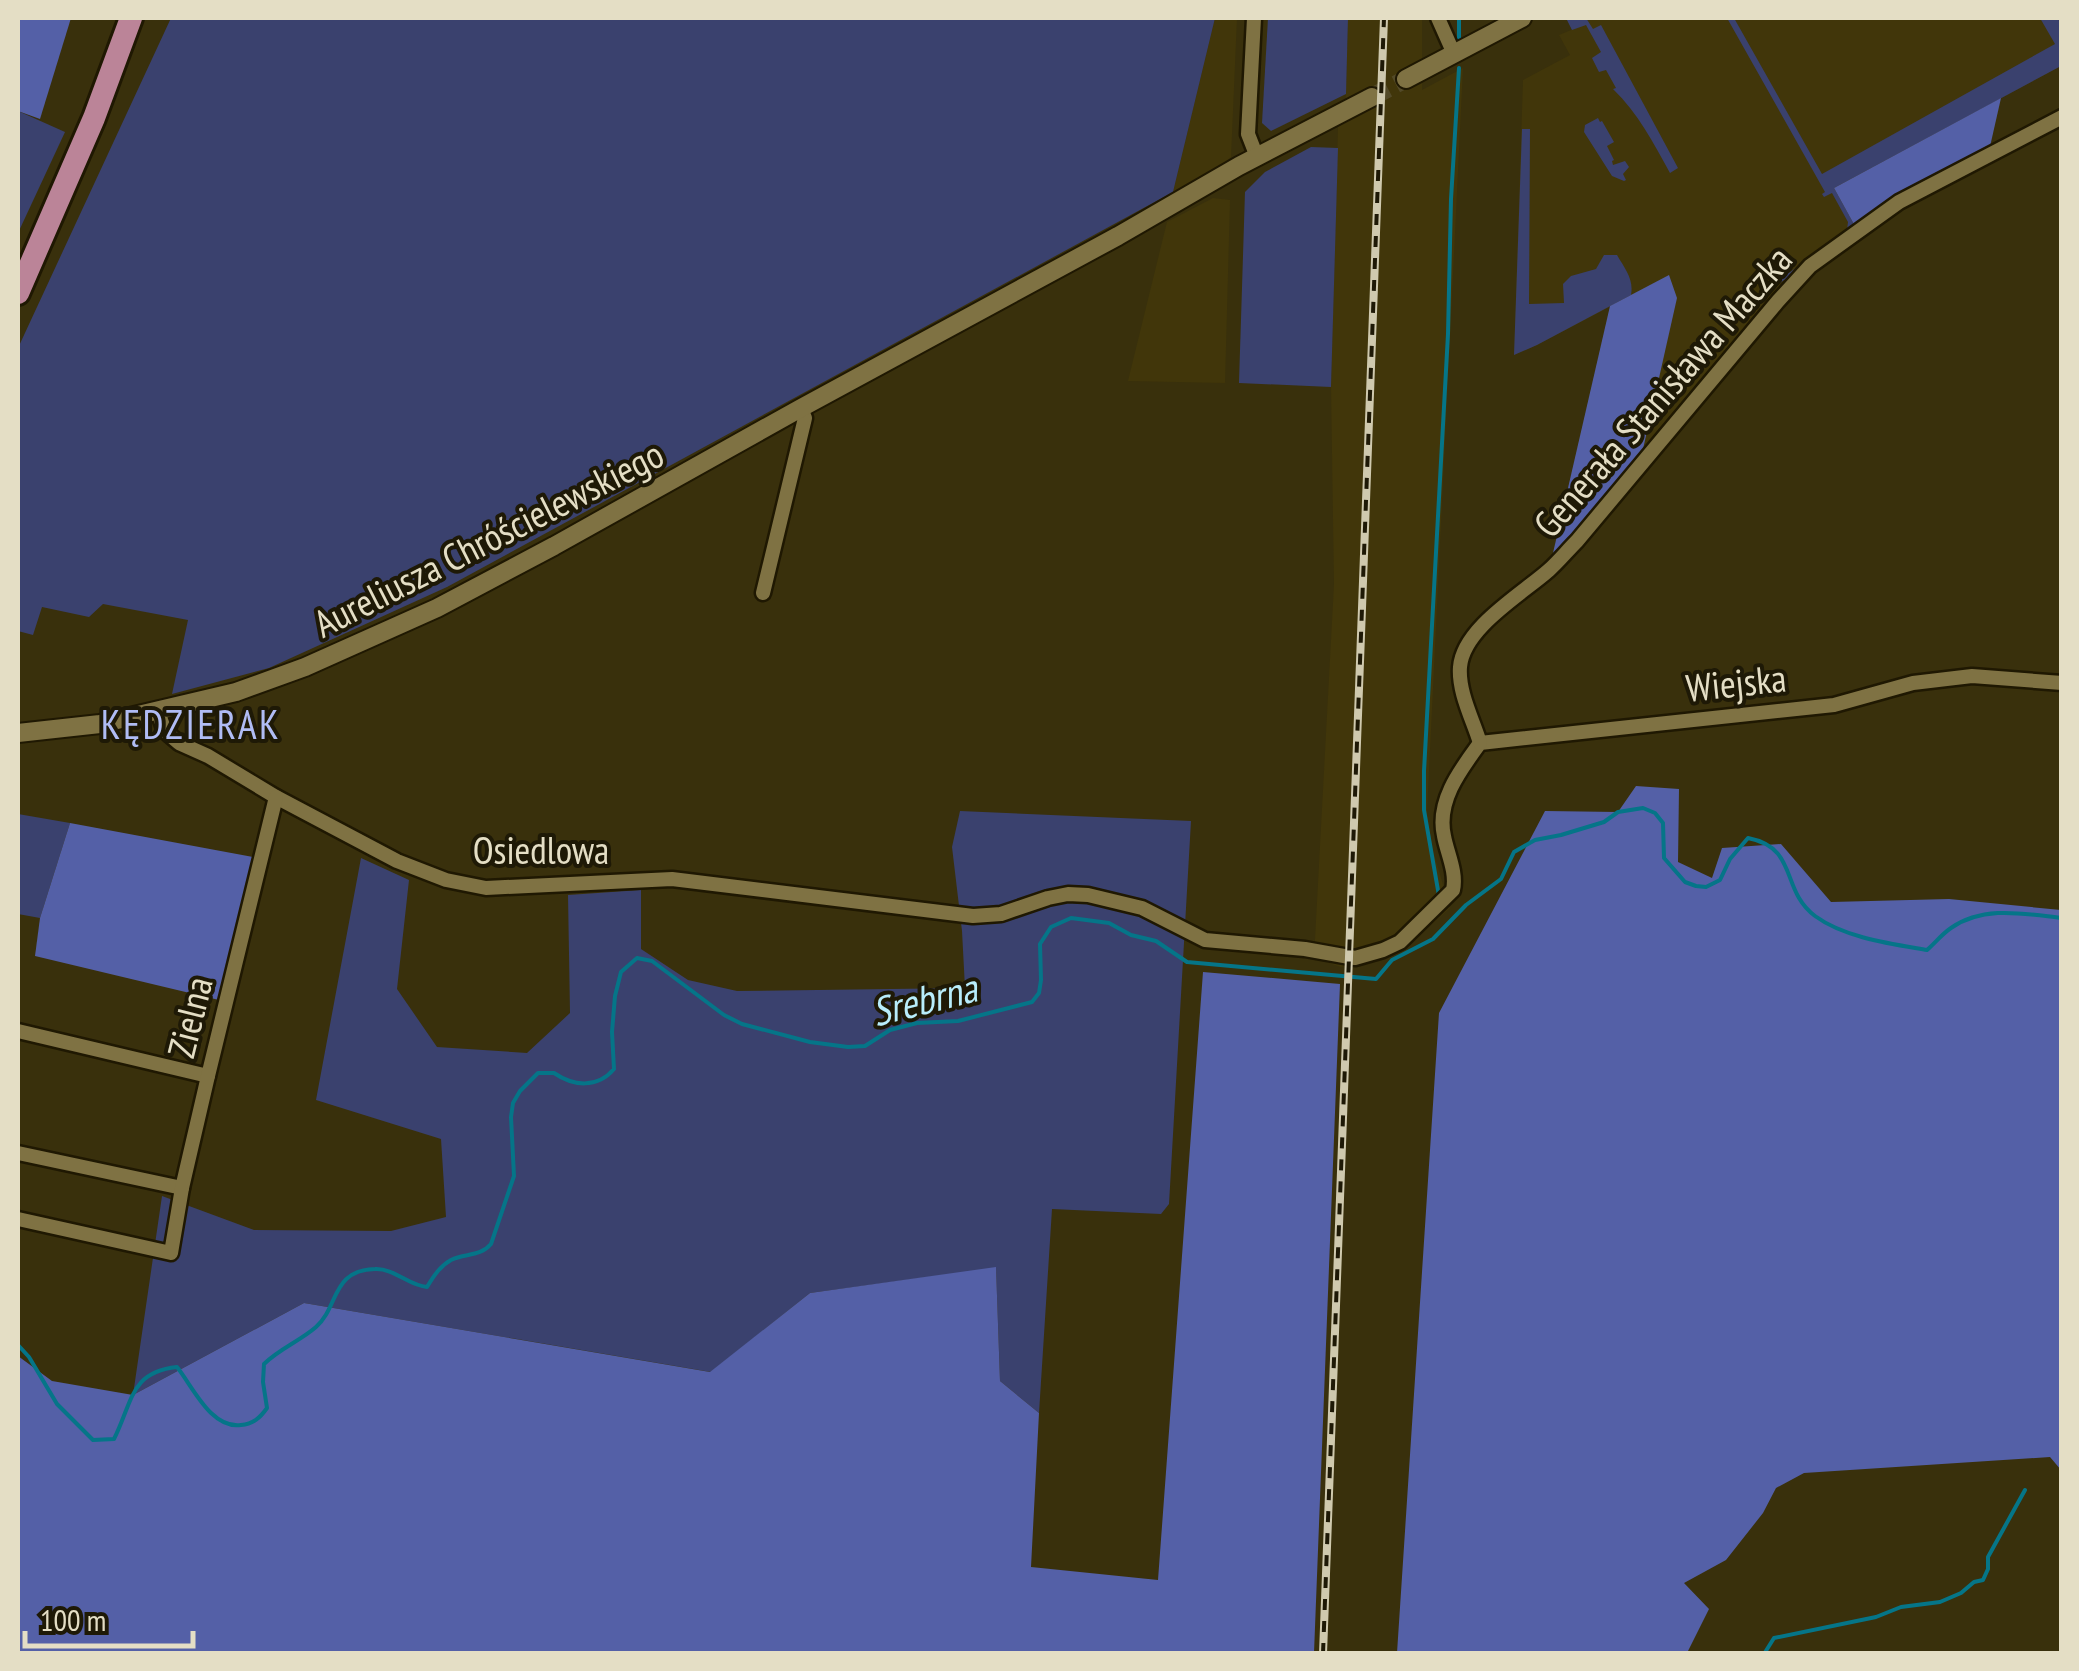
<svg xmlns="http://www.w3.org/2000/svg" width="2079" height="1671" viewBox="0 0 2079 1671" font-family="'PT Sans Narrow',sans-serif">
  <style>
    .built { fill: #41360a }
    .green { fill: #3a416e }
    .forest { fill: #5460a7 }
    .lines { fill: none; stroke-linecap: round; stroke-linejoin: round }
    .stream { stroke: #057588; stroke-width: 4 }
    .tertiary-tunnel { stroke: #534a28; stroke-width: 18; stroke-dasharray: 18 9; stroke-linecap: butt }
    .minor-casing { stroke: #1f1802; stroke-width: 19 }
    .tertiary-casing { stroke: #1f1802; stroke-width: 22 }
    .primary-casing { stroke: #1f1802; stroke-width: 28 }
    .minor { stroke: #7f7243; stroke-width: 14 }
    .tertiary { stroke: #7f7243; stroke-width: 18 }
    .primary { stroke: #bb8498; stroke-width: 22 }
    .rail-casing { stroke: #cfc9ae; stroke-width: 8 }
    .rail { stroke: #1e1906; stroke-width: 4; stroke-dasharray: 11; stroke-linecap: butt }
    .labels { text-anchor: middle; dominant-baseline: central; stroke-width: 8; stroke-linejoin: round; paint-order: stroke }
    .street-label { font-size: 38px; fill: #e4dec5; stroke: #1e1906 }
    .neighbourhood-label { font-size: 40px; letter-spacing: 2.5px; fill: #b0bcf4; stroke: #1e1906 }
    .water-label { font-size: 40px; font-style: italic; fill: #b8edfb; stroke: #1e1906 }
  </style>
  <rect width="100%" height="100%" fill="#39300c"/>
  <!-- built -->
  <g class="built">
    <polygon points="1215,18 1237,18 1231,157 1221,166 1173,192"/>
    <polygon points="1348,18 1422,18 1422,90 1463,68 1427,813 1433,851 1450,908 1431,925 1390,952 1341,967 1314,958 1334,584 1331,387 1338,127 1345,122"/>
    <polygon points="1586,18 2051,18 2061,66 1834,188 1856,228 1780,283 1782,291 1716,374 1668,419 1641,453 1669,276 1537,345 1514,355 1523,80 1570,55 1559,35 1588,23"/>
    <polygon points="1213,198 1230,200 1225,383 1128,381 1167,222"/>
  </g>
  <!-- green -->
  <g class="green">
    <polygon points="171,18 1215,18 1173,192 447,587 269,668 172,694 188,620 103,604 89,617 42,607 33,635 18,631 18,348"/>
    <polygon points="1268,18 1348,18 1346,94 1271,131 1262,123"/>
    <path d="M1566 18H1586L1593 29 1601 25 1678 168 1670 173C1653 142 1638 113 1613 89L1616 88 1606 70 1599 72 1592 58 1601 52 1586 25 1572 30Z"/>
    <polygon points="1727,18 1734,18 1822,174 2055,44 2040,18 2057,18 2061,23 2061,66 1834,188 1856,228 1780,283 1778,281 1847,230 1848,222 1832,193 1824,197 1822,194 1825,192"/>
    <polygon points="18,111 65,132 18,233"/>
    <polygon points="1598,118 1600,122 1602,121 1614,142 1607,146 1614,160 1612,161 1613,165 1625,161 1629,167 1623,174 1626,180 1624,181 1612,176 1584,132 1585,125"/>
    <path d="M1522 129H1530L1529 304 1564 303 1563 284 1571 276 1596 269 1604 255H1617C1625 269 1634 279 1631 295L1537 345 1514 355Z"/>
    <polygon points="1311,147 1338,148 1331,387 1239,383 1245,192 1265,172"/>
    <polygon points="960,811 1191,821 1169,1204 1161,1214 1052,1209 1039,1413 1000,1381 996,1268 810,1293 711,1372 304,1303 133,1395 162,1196 254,1230 391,1231 446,1217 441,1139 316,1100 361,858 409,880 397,989 437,1047 527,1053 570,1013 568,895 641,890 641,949 688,980 737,991 965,988 962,931 952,847"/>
    <polygon points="18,814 70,823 40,918 18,914"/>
  </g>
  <!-- forest -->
  <g class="forest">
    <polygon points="18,18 71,18 40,119 18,111"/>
    <polygon points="2001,98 1989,151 1856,228 1834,188"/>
    <polygon points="1669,275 1677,298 1641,458 1550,566 1610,306"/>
    <polygon points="1636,786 1679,789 1678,862 1712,878 1722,848 1781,844 1831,902 1949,899 2061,910 2061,1470 2050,1457 1804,1473 1776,1488 1763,1513 1726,1560 1684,1583 1709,1609 1687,1653 1397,1653 1439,1013 1545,811 1618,812"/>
    <polygon points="70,823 253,857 219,1000 35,956 40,918"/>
    <polygon points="1203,972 1340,984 1314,1653 18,1653 18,1356 52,1381 133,1395 304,1303 710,1372 810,1293 996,1267 1000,1381 1039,1413 1031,1567 1158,1580"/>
  </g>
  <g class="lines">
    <!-- stream -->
    <g class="stream">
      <polyline points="1459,18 1459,41"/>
      <polyline points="1439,896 1424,810 1424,771 1448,334 1451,199 1459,68"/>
      <path d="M18 1345 29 1357 57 1404 93 1440 114 1439C133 1401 130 1372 177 1367 193 1387 211 1429 241 1425 253 1424 260 1418 267 1408L263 1382 264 1364C279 1349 300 1341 316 1327 339 1307 331 1270 375 1269 394 1268 409 1286 427 1287 433 1277 440 1266 451 1260 465 1253 480 1257 491 1244L514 1176 511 1117 513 1103 520 1091 538 1073H554C573 1086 597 1089 614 1069L612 1032 615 996 621 972 637 958 652 961 724 1015 742 1024 810 1042 848 1047 865 1046 890 1030 917 1023 958 1021 1032 1002 1039 993 1041 980 1040 944 1051 927 1071 918 1109 923 1131 935 1156 941 1187 962 1376 979 1392 960 1433 939 1466 905 1501 879 1514 852 1535 840 1561 835 1604 822 1618 812 1643 808 1655 813 1663 823 1664 858 1685 882 1696 886 1706 887 1720 880 1730 859 1748 838C1799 848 1780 890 1815 916 1845 938 1892 944 1927 950 1935 943 1942 934 1951 928 1984 905 2025 914 2062 918"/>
      <polyline points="1764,1654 1774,1638 1876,1617 1901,1607 1940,1602 1961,1593 1974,1582 1983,1580 1988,1569 1988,1557 2025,1490"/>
    </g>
    <!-- tertiary-tunnel -->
    <polyline class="tertiary-tunnel" points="1372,97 1406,79"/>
    <!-- minor casing -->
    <g class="minor-casing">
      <g id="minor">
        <polyline points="1254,18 1248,134 1257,157"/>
        <polyline points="1438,18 1454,54"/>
        <polyline points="763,593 805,418 801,408"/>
        <path d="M158 712 165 731 179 743 208 756 276 797 397 861 446 880 486 888 672 879 973 916 1001 914 1048 898 1068 894 1088 895 1142 908 1205 940 1305 949 1355 958 1383 950 1400 942 1453 890C1457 872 1447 853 1444 836 1436 801 1461 769 1480 743L1834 705 1913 683 1972 676 2062 683"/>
        <path d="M1480 743C1473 720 1458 692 1460 667 1463 628 1522 594 1549 570 1559 561 1567 551 1577 541L1778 301 1810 266 1899 202 2062 117"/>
        <polyline points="18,1031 208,1076"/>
        <polyline points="18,1153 182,1188"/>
        <polyline points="18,1219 171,1253 182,1188 208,1076 276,797"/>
      </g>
    </g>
    <!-- tertiary casing -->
    <g class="tertiary-casing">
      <g id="tertiary">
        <polyline points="1406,79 1522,18"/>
        <polyline points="18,733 100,724 236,692 305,667 437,608 554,546 801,408 1118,236 1239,166 1372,97"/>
      </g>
    </g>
    <!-- primary casing -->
    <g class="primary-casing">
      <polyline id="primary" points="18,293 94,118 131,18"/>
    </g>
    <!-- minor -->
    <use href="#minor" class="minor"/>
    <!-- tertiary -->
    <use href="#tertiary" class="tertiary"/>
    <!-- primary -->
    <use href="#primary" class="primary"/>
    <!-- rail casing -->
    <g class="rail-casing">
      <polyline id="rail" points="1323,1654 1384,18"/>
    </g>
    <!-- rail -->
    <use href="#rail" class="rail"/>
  </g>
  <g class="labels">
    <!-- street labels -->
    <g class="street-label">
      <text transform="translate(1662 391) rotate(-49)">Generała Stanisława Maczka</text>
      <text transform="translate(488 538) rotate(-27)">Aureliusza Chróścielewskiego</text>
      <text transform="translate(1736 682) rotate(-6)">Wiejska</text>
      <text x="541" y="849">Osiedlowa</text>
      <text transform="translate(189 1017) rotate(-76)">Zielna</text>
    </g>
    <!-- neighbourhood labels -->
    <g class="neighbourhood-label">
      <text x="191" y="724">KĘDZIERAK</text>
    </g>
    <!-- water labels -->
    <g class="water-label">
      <text transform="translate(924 999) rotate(-14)">Srebrna</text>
    </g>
  </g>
  <!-- border -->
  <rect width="2079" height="1671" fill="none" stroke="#e4dec5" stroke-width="40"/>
  <!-- scale -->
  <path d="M25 1631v15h168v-15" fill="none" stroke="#e4dec5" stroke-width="5"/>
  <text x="40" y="1631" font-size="30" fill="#e4dec5" stroke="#1e1906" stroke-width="8" paint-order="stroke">100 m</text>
</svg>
